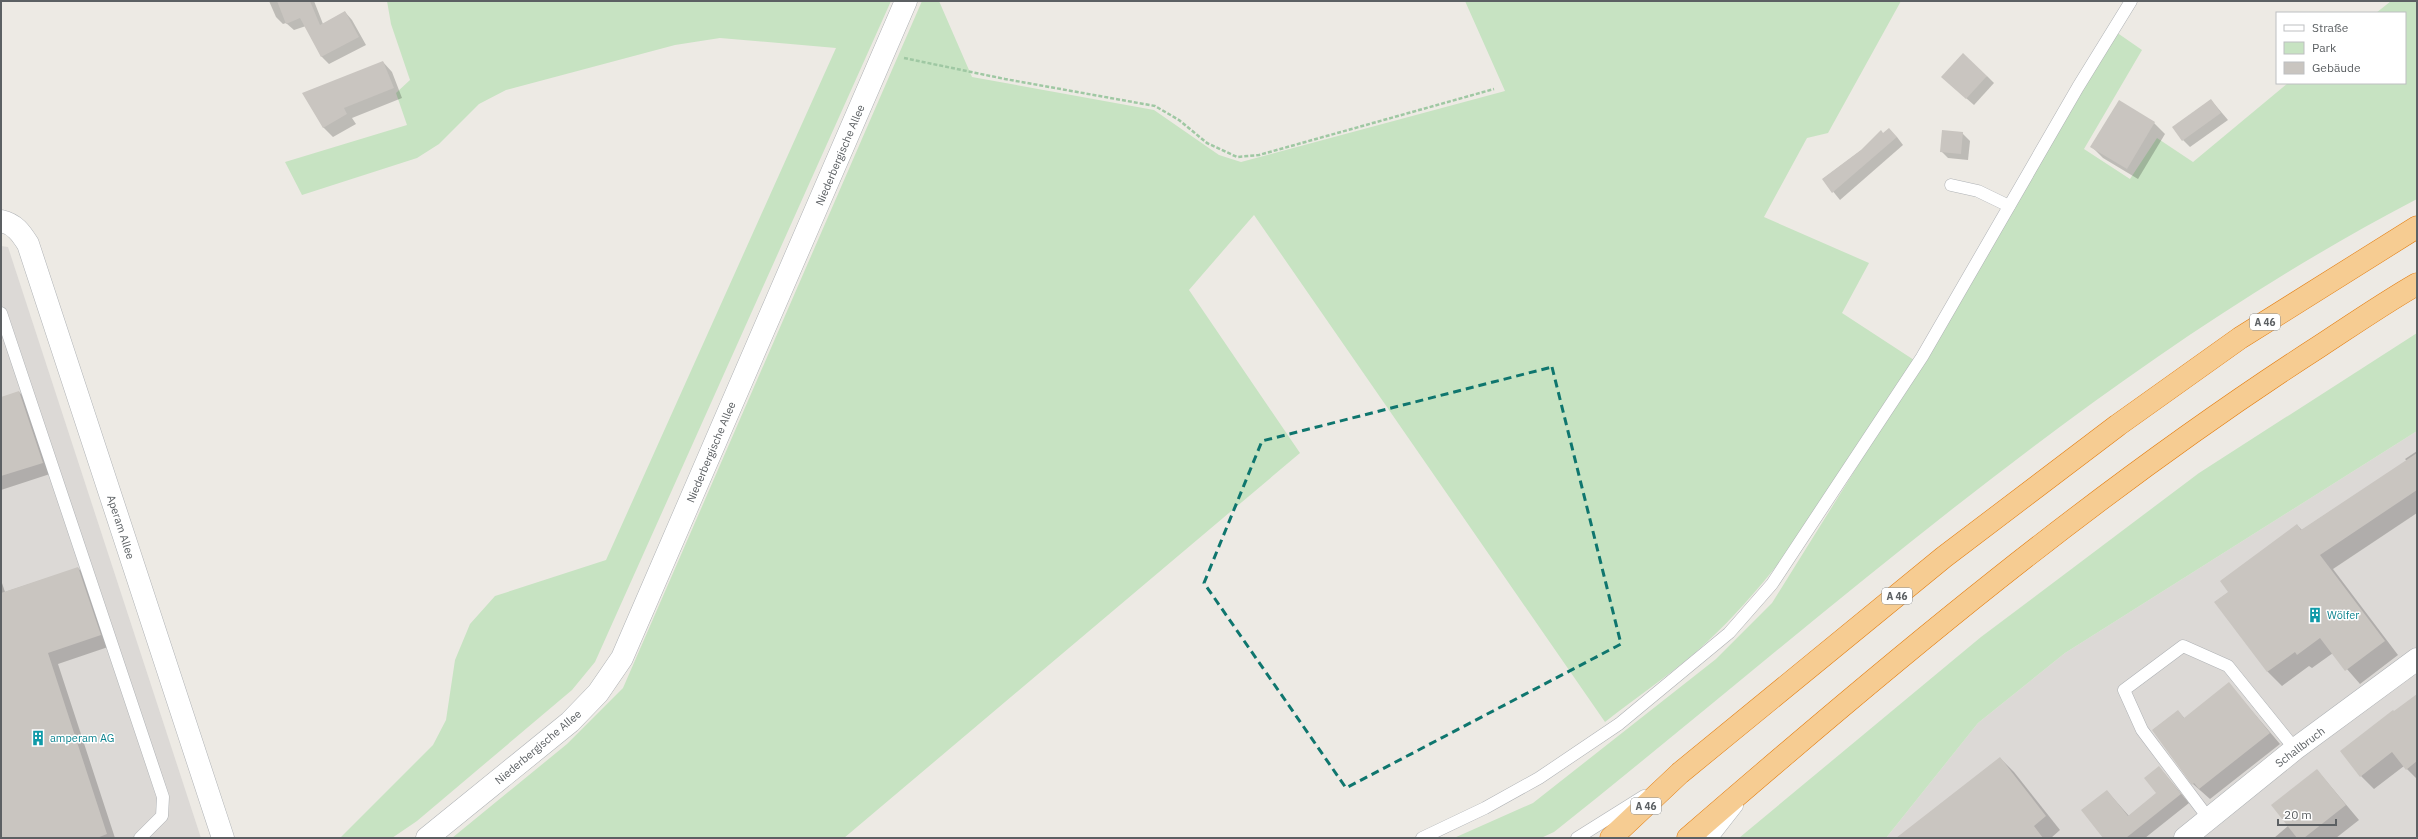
<svg xmlns="http://www.w3.org/2000/svg" width="2418" height="839" viewBox="0 0 2418 839" font-family="'IBM Plex Sans',sans-serif">
  <style>
    .industrial { fill: #dcd9d6 }
    .green { fill: #c7e3c2 }
    .shadow { fill: #0003 }
    .building { fill: #c9c5c0 }
    .lines { fill: none; stroke-linecap: round; stroke-linejoin: round }
    .service-casing { stroke: #afb2b5; stroke-width: 13 }
    .minor-casing { stroke: #afb2b5; stroke-width: 23 }
    .motorway-casing { stroke: #e37d0f; stroke-width: 23 }
    .path { stroke: #9fc8a3; stroke-width: 2.5; stroke-dasharray: 4 2; stroke-linecap: butt }
    .service { stroke: #fff; stroke-width: 12 }
    .minor { stroke: #fff; stroke-width: 22 }
    .motorway { stroke: #f6cc92; stroke-width: 22 }
    .marked { fill: none; stroke: #0f766e; stroke-width: 3; stroke-dasharray: 8 5; stroke-linejoin: round }
    .labels { text-anchor: middle; dominant-baseline: central; stroke-width: 3; stroke-linejoin: round; paint-order: stroke }
    .shield { fill: #fff; stroke: #8d9092; stroke-width: 1 }
    .shield-label { font-size: 10px; font-weight: bold; fill: #5c6063 }
    .street-label { font-size: 11px; fill: #5c6063; stroke: #fff }
    .culture-label { font-size: 11px; fill: #0d838f; stroke: #fff; text-anchor: start }
  </style>
  <rect width="100%" height="100%" fill="#edeae4"/>
  <!-- industrial -->
  <g class="industrial">
    <polygon points="1,246 8,247 201,838 1,838"/>
    <polygon points="2417,431 2417,838 1886,838 1978,723 2065,653"/>
  </g>
  <!-- green -->
  <g class="green">
    <polygon points="387,1 891,1 595,662 572,690 417,821 392,838 340,838 433,745 446,720 455,660 470,624 495,596 606,560 836,48 720,38 675,45 506,90 479,104 439,144 417,158 302,195 285,162 407,125 396,93 410,80 391,24"/>
    <path d="M922 1H939L972 77 1154 110 1219 155 1241 162 1505 91 1465 1H1901L1828 133 1807 138 1764 217 1869 263 1842 313 1914 360C1851 457 1793 562 1707 642 1676 671 1639 695 1605 722L1254 215 1189 290 1300 453 844 838H452L567 744 623 688Z"/>
    <path d="M2391 1H2417V199C2099 365 1833 610 1554 832L1541 838H1454L1533 803 1716 659 1772 603 1955 310 2116 32 2142 50 2084 149 2130 179 2157 138 2193 162 2288 83H2405V13H2376Z"/>
    <polygon points="2417,333 2417,431 2065,653 1978,723 1886,838 1739,838 1981,637 2199,473"/>
  </g>
  <!-- shadow -->
  <g class="shadow">
    <polygon points="269,1 314,1 323,24 345,12 352,20 366,45 329,64 322,57 306,26 294,30 286,23 283,24 276,17"/>
    <polygon points="383,62 392,72 402,98 352,118 356,124 333,137 323,127"/>
    <polygon points="1987,76 1994,83 1974,105 1950,84"/>
    <polygon points="2211,100 2228,120 2190,147 2183,140"/>
    <polygon points="2119,102 2154,123 2165,134 2138,179 2103,158 2092,147"/>
    <polygon points="1962,133 1970,141 1968,160 1948,158 1941,151"/>
    <polygon points="1883,134 1897,137 1903,145 1840,200 1823,179"/>
    <polygon points="19,392 30,403 53,473 1,490 1,398"/>
    <polygon points="2417,451 2417,513 2333,569 2398,655 2360,684 2333,653 2312,668 2309,666 2282,686 2268,672 2215,602 2229,592 2297,525 2302,530 2407,461 2405,459"/>
    <polygon points="78,568 89,579 111,646 58,664 115,838 1,838 1,580 5,592"/>
    <polygon points="2229,684 2280,744 2210,799 2193,784 2153,730 2178,711 2185,719"/>
    <polygon points="2417,696 2417,779 2404,766 2374,789 2361,776 2394,712"/>
    <polygon points="2000,758 2014,772 2060,830 2051,838 1898,838"/>
    <polygon points="2159,767 2189,803 2145,838 2104,838 2107,791 2129,816 2158,793"/>
    <polygon points="2317,770 2359,820 2336,838 2274,838 2288,826"/>
  </g>
  <!-- building -->
  <g class="building">
    <polygon points="277,1 310,1 320,25 345,11 359,37 321,57 300,18 286,24"/>
    <polygon points="1963,53 1987,76 1966,99 1941,77"/>
    <polygon points="383,61 394,88 344,108 347,114 323,128 302,93"/>
    <polygon points="2211,99 2221,113 2182,141 2172,127"/>
    <polygon points="2119,100 2155,122 2127,169 2090,147"/>
    <polygon points="1889,128 1897,137 1832,193 1822,179 1861,150 1881,130 1883,133"/>
    <polygon points="1942,130 1963,132 1961,154 1940,152"/>
    <polygon points="19,391 43,463 1,476 1,397"/>
    <polygon points="2417,453 2417,490 2320,555 2385,641 2345,671 2320,638 2297,655 2295,652 2267,672 2214,602 2228,592 2220,581 2297,524 2301,530"/>
    <polygon points="78,567 101,635 48,653 107,834 97,838 1,838 1,593"/>
    <polygon points="2229,682 2270,733 2199,789 2194,783 2192,785 2152,730 2178,710 2184,718"/>
    <polygon points="2417,694 2417,761 2406,770 2392,752 2360,777 2340,751 2393,710 2394,711"/>
    <polygon points="2000,757 2046,816 2034,826 2043,838 1896,838"/>
    <polygon points="2159,766 2181,794 2126,838 2103,838 2081,810 2107,790 2128,816 2156,793 2144,778"/>
    <polygon points="2317,769 2346,805 2304,838 2297,838 2271,805"/>
  </g>
  <g class="lines">
    <!-- service casing -->
    <g class="service-casing">
      <g id="service">
        <polyline points="1951,185 1978,191 2009,206"/>
        <polyline points="1,313 163,797 162,816 140,838"/>
        <polyline points="2209,819 2142,730 2124,690 2183,646 2228,666 2295,749"/>
        <polyline points="1422,838 1485,808 1539,778 1619,724 1729,633 1772,584 1922,357 2078,87 2131,1"/>
        <polyline points="1577,838 1644,796"/>
        <polyline points="1712,838 1737,806"/>
      </g>
    </g>
    <!-- minor casing -->
    <g class="minor-casing">
      <g id="minor">
        <path d="M1 221C15 224 21 233 28 244L223 838"/>
        <polyline points="427,838 570,722 598,693 622,658 906,1"/>
        <polyline points="2185,838 2295,749 2417,659"/>
      </g>
    </g>
    <!-- motorway casing -->
    <g class="motorway-casing">
      <g id="motorway">
        <polyline points="1611,838 1680,773 1944,557 2118,425 2240,338 2417,227"/>
        <path d="M1688 838C1890 663 2095 491 2320 346 2352 325 2384 303 2417 284"/>
      </g>
    </g>
    <!-- path -->
    <polyline class="path" points="904,58 1005,79 1155,106 1179,120 1207,143 1237,157 1259,155 1494,89"/>
    <!-- service -->
    <use href="#service" class="service"/>
    <!-- minor -->
    <use href="#minor" class="minor"/>
    <!-- motorway -->
    <use href="#motorway" class="motorway"/>
  </g>
  <!-- marked area -->
  <path class="marked" d="M1552 367 1621 644 1346 788 1204 583 1262 441Z"/>
  <!-- icons -->
  <defs>
    <g id="building-bare" transform="scale(1.2)"><path d="M-4-6H4V6H1V3H-1V6H-4ZM-2.5-4.3h1.7v1.8h-1.7ZM.8-4.3h1.7v1.8H.8ZM-2.5-1h1.7V.8h-1.7ZM.8-1h1.7V.8H.8Z" fill="#0f9aa8" stroke="#fff" stroke-width="2.5" paint-order="stroke"/></g>
  </defs>
  <g fill-rule="evenodd">
    <use href="#building-bare" x="2315" y="615"/>
    <use href="#building-bare" x="38" y="738"/>
  </g>
  <g class="labels">
    <!-- shield labels -->
    <g class="shield">
      <rect x="2250" y="314" width="30" height="16" rx="3"/>
      <rect x="1882" y="588" width="30" height="16" rx="3"/>
      <rect x="1631" y="798" width="30" height="16" rx="3"/>
    </g>
    <g class="shield-label">
      <text x="2265" y="322">A 46</text>
      <text x="1897" y="596">A 46</text>
      <text x="1646" y="806">A 46</text>
    </g>
    <!-- street labels -->
    <g class="street-label">
      <text transform="translate(840 155) rotate(-67)">Niederbergische Allee</text>
      <text transform="translate(711 452) rotate(-67)">Niederbergische Allee</text>
      <text transform="translate(121 527) rotate(72)">Aperam Allee</text>
      <text transform="translate(538 747) rotate(-40)">Niederbergische Allee</text>
      <text transform="translate(2300 747) rotate(-37)">Schallbruch</text>
    </g>
    <!-- culture labels -->
    <g class="culture-label">
      <text x="2327" y="615">Wölfer</text>
      <text x="50" y="738">amperam AG</text>
    </g>
  </g>
  <!-- border -->
  <rect width="2418" height="839" fill="none" stroke="#5c6063" stroke-width="4"/>
  <!-- legend -->
  <rect x="2276" y="12" width="130" height="72" fill="#ffffff" stroke="#bebfc1"/>
  <rect x="2284" y="25" width="20" height="6" fill="#ffffff" stroke="#bebfc1"/>
  <text x="2312" y="32" font-size="12" fill="#5c6063">Straße</text>
  <rect x="2284" y="42" width="20" height="12" fill="#c7e3c2" stroke="#bebfc1"/>
  <text x="2312" y="52" font-size="12" fill="#5c6063">Park</text>
  <rect x="2284" y="62" width="20" height="12" fill="#c9c5c0" stroke="#bebfc1"/>
  <text x="2312" y="72" font-size="12" fill="#5c6063">Gebäude</text>
  <!-- scale -->
  <path d="M2278 819v6h58v-6" fill="none" stroke="#5c6063" stroke-width="2"/>
  <text x="2284" y="819" font-size="12" fill="#5c6063" stroke="#ffffff" stroke-width="3" paint-order="stroke">20 m</text>
</svg>
